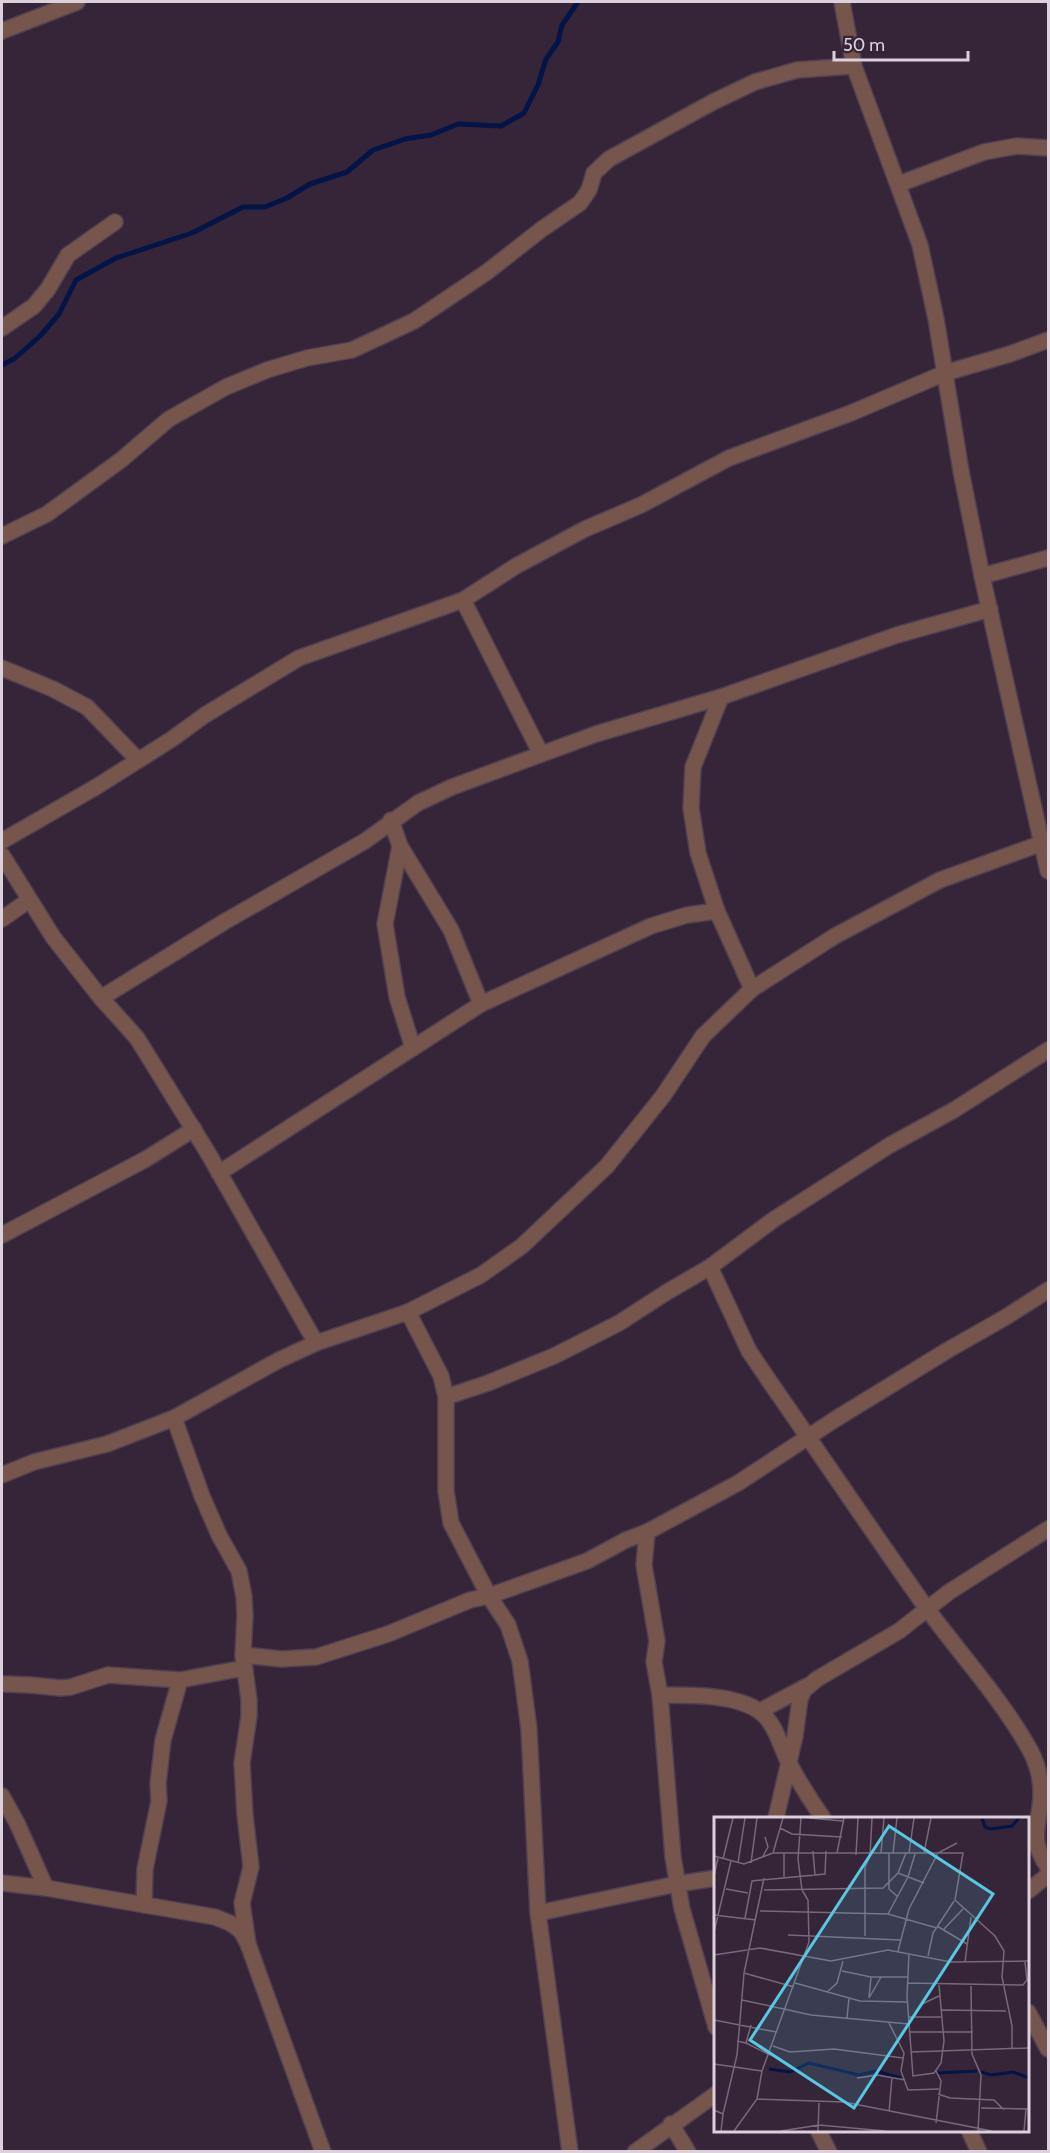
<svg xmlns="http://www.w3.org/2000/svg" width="1050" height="2153" viewBox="0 0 1050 2153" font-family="Cabin,sans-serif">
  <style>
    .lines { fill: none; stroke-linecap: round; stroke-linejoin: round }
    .stream { stroke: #031449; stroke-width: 5 }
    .minor-casing { stroke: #514052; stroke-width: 18 }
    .minor { stroke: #76564c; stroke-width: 15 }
    .inset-river { fill: none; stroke: #031449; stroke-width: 3 }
    .inset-road { fill: none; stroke: #78697a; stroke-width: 1.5 }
    .view { fill: #56c9e1; fill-opacity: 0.15; stroke: #56c9e1; stroke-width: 3 }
    .inset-edge { fill: none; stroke: #dcd0dd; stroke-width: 3 }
  </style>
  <rect width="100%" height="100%" fill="#362438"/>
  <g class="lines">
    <!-- stream -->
    <polyline class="stream" points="2,365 14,359 40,336 59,314 76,280 116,258 192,233 243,207 265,207 287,198 310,184 347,172 373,150 405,139 431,135 458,124 501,126 524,113 538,85 546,59 558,42 562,25 578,2"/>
    <!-- minor casing -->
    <g class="minor-casing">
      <g id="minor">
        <polyline points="842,2 854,66 920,245 936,319 961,471 982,576 1048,871"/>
        <polyline points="2,31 77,2"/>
        <polyline points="899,184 984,152 1017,146 1048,148"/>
        <polyline points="2,328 34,306 48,289 68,255 115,222"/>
        <polyline points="2,536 47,514 121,460 169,419 226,387 267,370 307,358 352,350 414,321 487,272 542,229 580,203 589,190 594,173 609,159 713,102 755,82 797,70 854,66"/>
        <polyline points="982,576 1048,558"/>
        <polyline points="463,600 541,754"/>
        <polyline points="2,668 53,689 87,707 138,760"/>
        <polyline points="721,697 693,767 691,808 698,853 717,911 752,989"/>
        <polyline points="391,820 400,846 451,930 481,1004"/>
        <polyline points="2,841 96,787 172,739 205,715 299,658 463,600 516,566 585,529 641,505 729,458 851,413 945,373 1010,354 1048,340"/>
        <polyline points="400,846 385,924 397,997 413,1048"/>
        <polyline points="2,855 53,937 101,998 137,1038 208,1153 316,1343"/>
        <polyline points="2,919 29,900"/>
        <polyline points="101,998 224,922 365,841 418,803 452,787 596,734 721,697 897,635 990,609"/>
        <polyline points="219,1173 481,1004 651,926 687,915 717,911"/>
        <polyline points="2,1235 146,1159 194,1129"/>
        <path d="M710 1267 749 1351 772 1385C823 1458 873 1533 925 1606 960 1654 1001 1698 1030 1750 1039 1767 1043 1787 1040 1807 1036 1832 1032 1845 1048 1867"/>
        <polyline points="408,1312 441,1376 446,1397 446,1491 451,1523 489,1596 508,1625 520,1661 529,1729 538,1913 570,2152"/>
        <polyline points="446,1397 488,1383 554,1356 619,1323 667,1292 710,1267 773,1220 890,1145 954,1110 1048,1050"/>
        <polyline points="174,1418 202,1496 219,1535 239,1571 244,1597 245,1615 243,1655 249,1700 249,1716 242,1763 245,1815 251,1867 242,1903 248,1944"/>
        <polyline points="2,1475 34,1462 107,1444 174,1418 279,1360 316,1343 408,1312 481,1275 522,1246 607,1166 663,1096 703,1036 752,989 835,936 940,880 1048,841"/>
        <polyline points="647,1532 644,1565 657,1641 654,1662 660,1695 673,1857 682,1909 716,2027"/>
        <polyline points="243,1655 281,1659 316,1657 388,1634 470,1600 489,1596 587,1561 626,1540 647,1532 738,1483 834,1420 948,1350 1006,1317 1048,1290"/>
        <polyline points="2,1684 30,1685 61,1688 71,1687 108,1675 180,1680 244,1668"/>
        <path d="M660 1695C688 1695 735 1694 759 1711 776 1723 780 1746 789 1763 799 1782 811 1801 823 1818"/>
        <polyline points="760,1711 807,1686"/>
        <polyline points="2,1796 17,1823 46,1888"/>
        <polyline points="776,1818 795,1736 800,1699 804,1690 817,1679 899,1631 949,1592 1048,1529"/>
        <polyline points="2,1883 46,1888 215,1917 230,1923 241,1931 248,1944 323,2152"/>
        <polyline points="1028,1891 1048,1875"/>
        <polyline points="144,1905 145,1869 159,1801 158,1784 163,1740 180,1680"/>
        <polyline points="538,1913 677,1884 716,1878"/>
        <polyline points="1028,2012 1048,2049"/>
        <polyline points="671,2124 688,2152"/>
        <polyline points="818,2130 829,2152"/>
        <polyline points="969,2130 979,2152"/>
        <polyline points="635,2152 716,2094"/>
      </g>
    </g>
    <!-- minor -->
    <use href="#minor" class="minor"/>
  </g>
  <!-- overview -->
  <g transform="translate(714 1817)">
    <rect width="315" height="315" fill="#362438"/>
    <path class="inset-river" d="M268 1 271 10 277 12 298 9 305 1M55 252 76 255 95 246 145 258 162 254 187 261M267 255 277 258 299 255 315 261M223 256 263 254"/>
    <path class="inset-road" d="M95 1 129 4M66 11 78 17 128 20M99 34 101 58M59 36 69 1M123 36 130 1M167 36 170 1M175 36V72L184 80M179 36 183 1M195 36 200 1M210 36 217 1M142 38 144 1M0 39 30 47 59 36H249L241 83 281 119 290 134 288 160 298 209V232M49 39 54 30 51 20M9 42 19 1M24 46 31 1M37 46 43 1M184 56 210 66M0 59 4 41M70 60V36M50 61 30 156 80 170M12 72 34 76M50 73 169 71 184 56 192 36M46 94 174 97 223 111M174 97 194 60 201 37M0 98 42 103M31 101 38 64 111 57 112 34M223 109 253 127M230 112 249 92M0 115 17 44M74 118 186 123M151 119V50L156 39 158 1M184 134 195 92 224 36 243 26M195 137 193 179 199 259 220 256 227 246 230 224 225 168M0 138 46 131 117 144 174 133 237 145 315 144M214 139 219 116 240 84M251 145 257 100M128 154 157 160H194M81 166 146 184 194 185M194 166 309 168 313 163 311 145M257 169 258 237 267 258 264 314M113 175 123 166 129 144M155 180 157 160M155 181 167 160M28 183 97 198 195 207M208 187 225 179M228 193 292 194M195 200H228M133 201 135 181M0 203 62 215M175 206 190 236 187 254 194 273 225 272M196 215H259M23 224 32 226 37 208M32 226 56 238M59 229 76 235 120 232 189 241M197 235 315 231M0 247 48 254M143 261 163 258 191 263M224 277 236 281 280 283 290 293M43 282 130 285 278 314M267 291 315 292M0 293 9 297 7 314M175 295 178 260M9 297 23 238 30 156M222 306 227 264 222 254M20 314 43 282 48 254 95 125 94 83 88 73 84 42 87 1M67 314 105 308 171 314M104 314 105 286M310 314 312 292"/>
    <path class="view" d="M175 9 279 77 140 291 36 223Z"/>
    <rect width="315" height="315" class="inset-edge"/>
  </g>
  <!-- border -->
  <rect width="1050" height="2153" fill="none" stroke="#dcd0dd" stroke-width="6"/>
  <!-- scale -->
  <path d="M834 51v9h134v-9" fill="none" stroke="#dcd0dd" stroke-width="3"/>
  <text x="843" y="51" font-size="18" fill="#dcd0dd" stroke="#362438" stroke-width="4.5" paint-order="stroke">50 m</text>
</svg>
